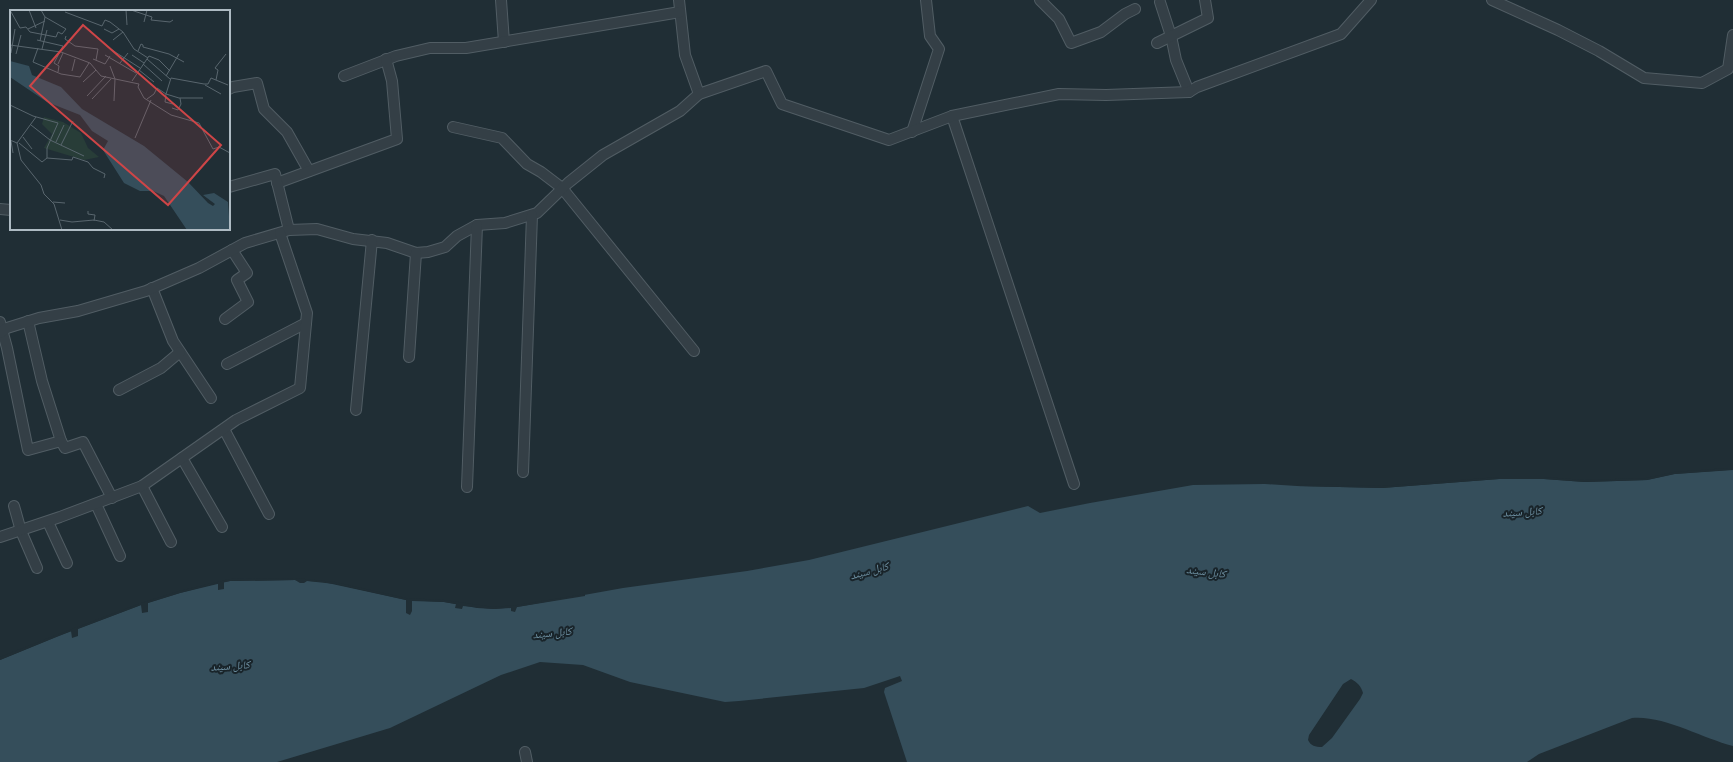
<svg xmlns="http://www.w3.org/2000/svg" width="1733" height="762" viewBox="0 0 1733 762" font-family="'Open Sans','Noto Naskh Arabic',sans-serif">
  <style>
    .water { fill: #354e5b; fill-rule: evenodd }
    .pier { fill: #202e35 }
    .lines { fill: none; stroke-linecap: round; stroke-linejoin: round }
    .minor-casing { stroke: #515d64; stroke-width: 12 }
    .minor { stroke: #343f46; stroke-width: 10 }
    .labels { text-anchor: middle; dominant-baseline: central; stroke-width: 4; stroke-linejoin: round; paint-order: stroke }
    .water-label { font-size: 11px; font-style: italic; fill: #7093a5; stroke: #19242a }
    .inset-road { fill: none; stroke: #59666e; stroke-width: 1 }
    .view { fill: #ce4547; fill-opacity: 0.15; stroke: #ce4547; stroke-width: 2 }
    .inset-edge { fill: none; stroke: #aebbc3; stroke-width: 2 }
  </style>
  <rect width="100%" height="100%" fill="#202e35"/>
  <!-- water -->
  <path class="water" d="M1728 470H1733V746C1702 738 1663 715 1632 718L1539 754 1527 762H907L884 692 885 688 902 681 900 676 864 688 739 701 725 702 630 682 583 665 540 662 501 675 390 728 277 762H0V660L56 637 141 605 180 593 230 581 295 580 323 582 406 600 444 602 477 608 494 609 517 607 623 588 747 571 809 560 1028 506 1040 513 1090 503 1193 485 1265 484 1297 486 1382 488 1499 479H1544L1585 482 1647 480 1674 474ZM1351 679C1357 682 1361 686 1363 693L1360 699 1332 738 1322 747C1315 747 1311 746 1308 740L1309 735 1343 684Z"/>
  <!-- pier -->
  <g class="pier">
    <polygon points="1728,468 1733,468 1733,470 1675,474 1647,480 1585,482 1544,479 1499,479 1382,488 1297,486 1298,484 1382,486 1499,477 1544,477 1585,480 1646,478 1674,472"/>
    <polygon points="295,578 335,582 406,598 444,600 494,607 517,605 585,594 585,596 517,607 515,612 511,611 511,608 494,609 463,606 462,609 455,608 456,604 444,602 412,601 412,611 410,615 406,613 406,600 335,584 307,581 304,583 300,583 295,580 230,581 224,582 224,589 218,590 218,583 180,593 148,603 148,612 142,613 141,605 78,629 78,636 72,638 71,631 0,660 0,657 56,635 141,603 179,591 230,579"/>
  </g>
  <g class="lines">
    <!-- minor casing -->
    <g class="minor-casing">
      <g id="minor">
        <polyline points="501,0 504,42"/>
        <polyline points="679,0 685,55 699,94"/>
        <polyline points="1040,0 1059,19 1071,43 1101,32 1125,14 1135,9"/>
        <polyline points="1492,0 1558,30 1599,51 1644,78 1702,83 1728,69 1733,35"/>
        <polyline points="1160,2 1171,36 1176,60 1189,92"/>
        <polyline points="1157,43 1208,18 1205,0"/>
        <polyline points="344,76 396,56 430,48 466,48 680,12"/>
        <polyline points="229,89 233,87 257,83 264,109 287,132 309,171"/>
        <polyline points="952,116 1074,484"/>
        <polyline points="453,127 502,138 527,164 541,172 562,188 694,351"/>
        <polyline points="912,132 939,49 930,36 926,0"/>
        <polyline points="277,183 397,139 392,81 386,59"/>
        <polyline points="229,187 275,174 289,230"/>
        <polyline points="0,209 11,210"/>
        <polyline points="152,288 173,341 211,398"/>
        <polyline points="225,319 248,302 237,280 247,273 232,250"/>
        <polyline points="28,321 42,381 61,441"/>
        <polyline points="0,322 7,348 28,450 61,441 65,448 83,442 112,498"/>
        <polyline points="0,333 7,328 39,318 78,311 146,291 199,268 245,243 289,230 317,229 353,239 387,243 416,253 428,252 445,247 457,236 477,225 505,223 537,213 568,183 603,155 680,111 699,94 766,71 782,104 889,140 952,116 1059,94 1106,95 1189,92 1197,87 1341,34 1371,0"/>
        <polyline points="409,357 416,253"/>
        <polyline points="227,364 306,323"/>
        <polyline points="119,390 161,368 180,352"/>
        <polyline points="356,410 372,240"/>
        <polyline points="224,429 269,514"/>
        <polyline points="182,458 222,527"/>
        <polyline points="523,472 532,215"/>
        <polyline points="142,486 171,542"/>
        <polyline points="467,487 477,225"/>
        <polyline points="96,504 120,556"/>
        <polyline points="14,506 21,531 37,568"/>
        <polyline points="48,522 67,563"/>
        <polyline points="0,537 60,517 142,486 236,420 300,388 307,313 280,233"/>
        <polyline points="525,752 527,762"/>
      </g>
    </g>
    <!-- minor -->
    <use href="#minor" class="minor"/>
  </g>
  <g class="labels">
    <!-- water labels -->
    <g class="water-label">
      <text transform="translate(1522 511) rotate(-4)">کابل سيند</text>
      <text transform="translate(869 570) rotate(-15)">کابل سيند</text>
      <text transform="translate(1206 571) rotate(7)">کابل سيند</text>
      <text transform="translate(552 632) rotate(-6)">کابل سيند</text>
      <text transform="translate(230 665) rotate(-4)">کابل سيند</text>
    </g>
  </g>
  <!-- overview -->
  <g transform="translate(10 10)">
    <rect width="220" height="220" fill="#202e35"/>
    <path d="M34 107 53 112 71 123 78 138 89 147 74 150 34 138 42 124 32 114Z" fill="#283d38"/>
    <path d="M0 51 19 56 22 65 51 77 72 99 134 136 178 172 198 193 203 196 205 194 193 185 204 183 218 192 220 220H177L154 186 143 181H130L114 173 93 140 98 131 82 121 70 105 37 92 0 67Z" fill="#354e5b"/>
    <path class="inset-road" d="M0 0 10 18 16 17 20 22 46 27 48 22 52 24 56 19 35 7 31 0M19 0 26 18M116 0 117 15M121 0 142 7 141 10 160 12 163 10M55 2 92 16 95 10 100 12 113 22 124 39 138 48M134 12 137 0M18 19 35 11M94 19 102 23 109 19M56 26 55 29 65 36 88 39 86 50M27 30 53 36 44 53 49 56 48 62M103 30 113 22M30 31 35 7M0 35 51 42 80 53 91 66 129 74 128 77 134 88 161 105 189 113 203 139 209 137 220 143M28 38 23 52 51 64 70 67 79 53M32 39 37 20M102 40 130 58M128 41 131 34 133 35V37L159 44 174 52M1 43 5 19M6 44 11 25M95 45 126 63M122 45 134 53M83 49 95 54 100 46M137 49 160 69M110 53 118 43M48 54 53 43M133 54 152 71M100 56 105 69 104 91M129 60 144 72M62 61 65 49M156 66 169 44M206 70 208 60 205 58 216 44M122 71 139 46 149 50 160 61M73 72 86 60M195 75 211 84M156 84 169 88H193M156 84 155 92 163 94M77 86 96 66M82 89 101 69M137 89 144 84 147 78 156 84 161 68 194 74H198L201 68 218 75M0 95 23 106 48 113 37 138V148M162 98 168 100 171 94 170 88M21 115 40 130 74 146M13 127 22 139M125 128 141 90M0 130 7 133 11 150 31 175 34 184 44 194 52 220M1 131 3 143M46 132 54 115M7 133 26 107M9 133 32 152 37 148 62 150 63 147 78 152 83 158 95 164 94 168M51 135 63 111M43 192 55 193M78 201V204L85 205 84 211M50 210 62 212 84 210 94 212 103 220"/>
    <path class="view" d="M73 15 211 135 158 195 20 76Z"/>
    <rect width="220" height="220" class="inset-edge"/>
  </g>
</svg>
